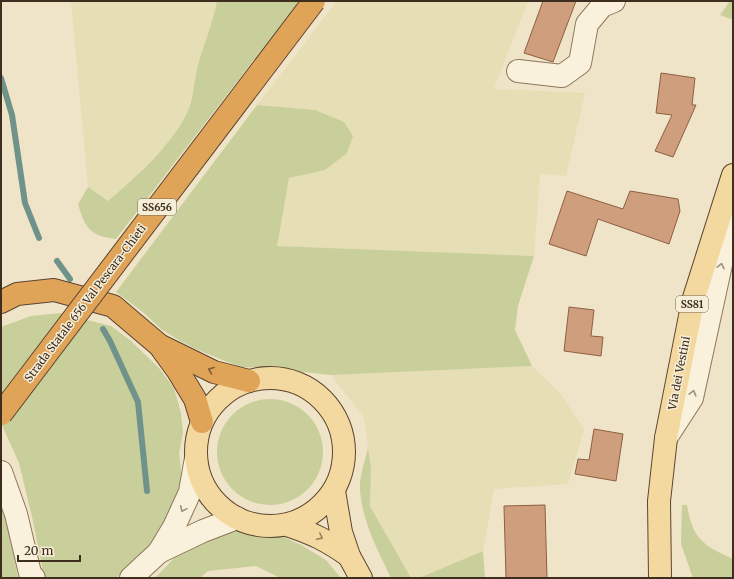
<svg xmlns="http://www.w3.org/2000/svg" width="734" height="579" viewBox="0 0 734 579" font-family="Merriweather,serif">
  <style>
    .farmland { fill: #e6deb5 }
    .green { fill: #c9cf9b }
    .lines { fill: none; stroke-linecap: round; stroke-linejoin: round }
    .stream { stroke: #6f938a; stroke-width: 6 }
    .building { fill: #cf9f7d; stroke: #8d5f41 }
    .minor-casing { stroke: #8d765c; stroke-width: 24 }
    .major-casing { stroke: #5b4430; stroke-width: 24 }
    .highway-casing { stroke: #5b4430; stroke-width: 24 }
    .minor { stroke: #faf1dc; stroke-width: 22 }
    .major { stroke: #f3d9a0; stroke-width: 22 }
    .highway { stroke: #e0a458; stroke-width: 22 }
    .highway-bridge-casing { stroke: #5b4430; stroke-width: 24; stroke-linecap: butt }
    .highway-bridge { stroke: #e0a458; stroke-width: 22 }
    .oneway { stroke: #9c907e }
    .oneway2 { stroke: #7e5d36 }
    .oneway3 { stroke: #988460 }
    .labels { text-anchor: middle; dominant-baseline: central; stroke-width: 3; stroke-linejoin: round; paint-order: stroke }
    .shield { fill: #f7eed8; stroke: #756857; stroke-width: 1 }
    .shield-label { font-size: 10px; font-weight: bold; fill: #3d2e20 }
    .street-label { font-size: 11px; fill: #3d2e20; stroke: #f7eed8 }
  </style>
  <rect width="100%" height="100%" fill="#f0e4c8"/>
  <!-- farmland -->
  <g class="farmland">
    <polygon points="71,1 217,1 214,17 198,66 188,112 167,144 132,180 108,201 88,187"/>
    <polygon points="337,1 528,1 494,89 585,93 566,176 540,174 534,256 276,246 289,178 325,170 315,110 257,105"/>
    <polygon points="532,366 560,393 584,429 568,484 494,489 483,551 419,578 411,578 370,506 371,468 364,418 331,375"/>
  </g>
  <!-- green -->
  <g class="green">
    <path d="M217 1H299L116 239C90 236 85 228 78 204L88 187 108 201C137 176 170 147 187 113 193 102 194 79 198 65 204 44 213 23 217 1Z"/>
    <polygon points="730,1 733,1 733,20 720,15"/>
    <polygon points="257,105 315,110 344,122 353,136 347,153 325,170 289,178 277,246 534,256 518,306 515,330 532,366 331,375 266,368 240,367 198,350 180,341 161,329 144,313 116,292"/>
    <polygon points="60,313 111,326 130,340 159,368 174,388 181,413 183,433 179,453 181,470 181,489 171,519 144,552 116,578 44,577 33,521 19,463 1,423 1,327 31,316"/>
    <circle cx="270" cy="452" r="53"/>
    <path d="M368 448 371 468 370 506 411 578H391C378 551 362 521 360 490 359 476 365 461 368 448Z"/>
    <path d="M682 505H687C693 540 703 545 733 559V578H693L681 544Z"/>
    <polygon points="1,507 8,525 18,578 1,578"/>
    <polygon points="244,528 273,532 301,545 326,560 341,578 280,578 256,566 208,571 200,578 155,578 179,553 225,532"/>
    <polygon points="483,551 485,578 419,578"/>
  </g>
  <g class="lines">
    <!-- stream -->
    <g class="stream">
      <polyline points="1,78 12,115 25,203 39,238"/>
      <polyline points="57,261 70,279"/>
      <polyline points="103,329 110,341 138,402 147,491"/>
    </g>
  </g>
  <!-- building -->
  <g class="building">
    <polygon points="543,1 576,1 553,62 524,53"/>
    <polygon points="661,73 695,78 692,105 696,105 673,157 655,151 672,115 656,113"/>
    <polygon points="567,191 623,209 630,191 678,199 680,211 669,244 598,219 586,256 549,244"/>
    <polygon points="569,307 594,310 591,336 603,337 601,356 564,351"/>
    <polygon points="594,429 623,434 616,481 575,474 578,459 589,460"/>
    <polygon points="545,505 547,578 506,578 504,506"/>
  </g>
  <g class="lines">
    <!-- minor casing -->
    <g class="minor-casing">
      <g id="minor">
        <polyline points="518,71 562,76 580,63 587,24 602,6 614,1"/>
        <polyline points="666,438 692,398 725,246 733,218"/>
        <polyline points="1,472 16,514 30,573 34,578"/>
        <polyline points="159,552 203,531 237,518"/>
        <polyline points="131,578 159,552 174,527 190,492 196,458"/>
      </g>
    </g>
    <!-- major casing -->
    <g class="major-casing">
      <g id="major">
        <circle cx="270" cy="452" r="74"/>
        <polyline points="334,491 341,532 349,556 361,578"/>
        <path d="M287 525C312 533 328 541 349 556"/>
        <polyline points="660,578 659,501 666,438 693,301 733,175"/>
      </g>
    </g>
    <!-- highway casing -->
    <g class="highway-casing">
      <g id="highway">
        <polyline points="1,302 17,294 54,290 113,306 159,345 214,372 249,381"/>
        <polyline points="162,349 178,371 195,399 202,422"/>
      </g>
    </g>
    <!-- minor -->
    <use href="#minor" class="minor"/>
    <!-- major -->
    <use href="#major" class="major"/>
    <!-- highway -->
    <use href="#highway" class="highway"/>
    <!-- highway-bridge casing -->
    <g class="highway-bridge-casing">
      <polyline id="highway-bridge" points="1,414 314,1"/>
    </g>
    <!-- highway-bridge -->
    <use href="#highway-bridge" class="highway-bridge"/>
  </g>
  <!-- one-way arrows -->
  <defs><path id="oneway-chevron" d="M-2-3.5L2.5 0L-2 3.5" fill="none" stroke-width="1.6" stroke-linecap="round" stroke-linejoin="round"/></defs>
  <g class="oneway">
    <use href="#oneway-chevron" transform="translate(721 266) rotate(-78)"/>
    <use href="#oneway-chevron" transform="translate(693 393) rotate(-75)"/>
    <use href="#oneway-chevron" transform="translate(183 509) rotate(114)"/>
  </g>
  <use class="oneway2" href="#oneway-chevron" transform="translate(211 370) rotate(-158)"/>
  <use class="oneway3" href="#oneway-chevron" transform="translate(320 537) rotate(27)"/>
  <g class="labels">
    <!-- shield labels -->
    <g class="shield">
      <rect x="138" y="199" width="38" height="16" rx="3"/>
      <rect x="676" y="296" width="32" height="16" rx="3"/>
    </g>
    <g class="shield-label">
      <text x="157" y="207">SS656</text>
      <text x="692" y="304">SS81</text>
    </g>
    <!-- street labels -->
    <g class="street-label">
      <text transform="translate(85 303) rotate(-53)">Strada Statale 656 Val Pescara-Chieti</text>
      <text transform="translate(679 373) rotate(-79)">Via dei Vestini</text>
    </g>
  </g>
  <!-- border -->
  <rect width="734" height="579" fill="none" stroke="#3d2e20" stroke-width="4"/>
  <!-- scale -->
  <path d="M18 555v6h62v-6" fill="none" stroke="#3d2e20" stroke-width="2"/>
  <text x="24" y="555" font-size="12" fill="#3d2e20" stroke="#f7eed8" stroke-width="3" paint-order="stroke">20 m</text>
</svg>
